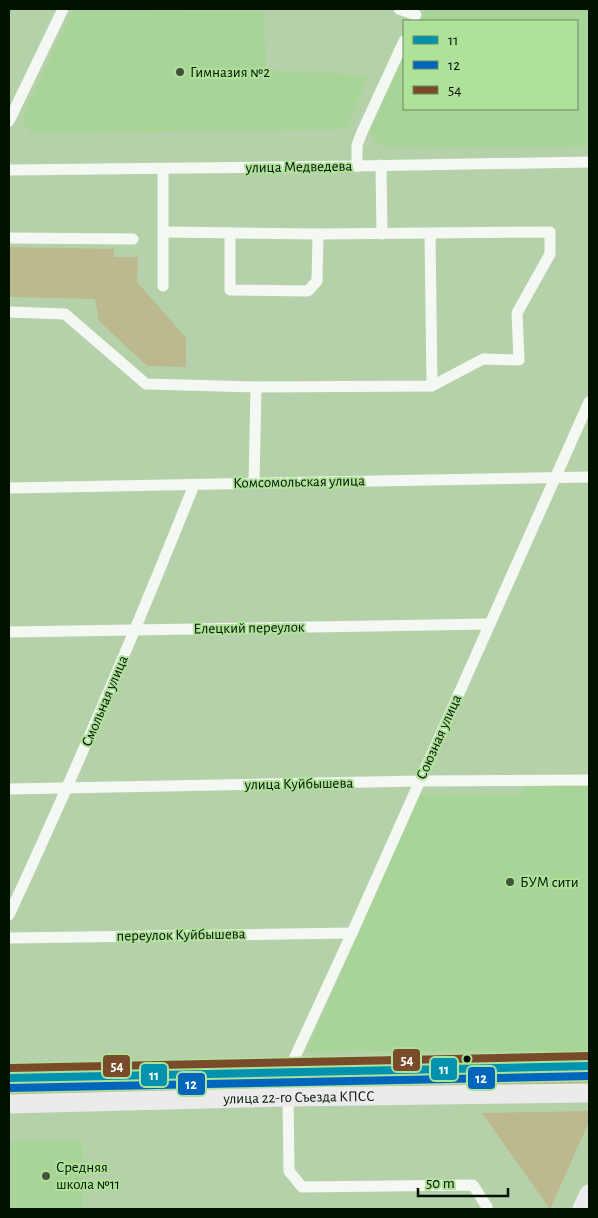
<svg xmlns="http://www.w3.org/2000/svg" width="598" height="1218" viewBox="0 0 598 1218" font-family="'Alegreya Sans',sans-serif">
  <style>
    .built { fill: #a9d497 }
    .green { fill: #bdb98f }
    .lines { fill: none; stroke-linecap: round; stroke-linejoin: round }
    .street { stroke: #f4f8f2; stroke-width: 11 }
    .secondary { stroke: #f4f8f2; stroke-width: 16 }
    .primary { stroke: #ebebeb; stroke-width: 19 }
    .bus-1-casing { stroke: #aee199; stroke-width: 11 }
    .bus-2-casing { stroke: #aee199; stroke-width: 11 }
    .bus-3-casing { stroke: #aee199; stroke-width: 11 }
    .bus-1 { stroke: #0092af; stroke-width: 8 }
    .bus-2 { stroke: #0065bd; stroke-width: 8 }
    .bus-3 { stroke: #7a4b2a; stroke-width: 8 }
    .poi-dot { fill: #41543b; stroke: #aee199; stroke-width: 2 }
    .bus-dot { fill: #021100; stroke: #aee199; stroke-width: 2 }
    .labels { text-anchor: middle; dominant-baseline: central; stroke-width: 4; stroke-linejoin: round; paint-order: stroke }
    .poi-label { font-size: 15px; fill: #021100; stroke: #aee199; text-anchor: start }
    .street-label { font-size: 15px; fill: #021100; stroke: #aee199 }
    .line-badge { stroke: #aee199; stroke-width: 2 }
    .badge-label { font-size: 14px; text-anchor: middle; font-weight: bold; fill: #fff }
  </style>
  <rect width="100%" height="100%" fill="#b5d1a9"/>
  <!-- built -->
  <g class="built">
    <polygon points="426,9 589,9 589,146 384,147 375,142 370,131 404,55 404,109 577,109 577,21 420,21"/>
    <polygon points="73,10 264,12 266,70 368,75 347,129 33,134 24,124 23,115"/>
    <polygon points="589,782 589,1051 339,1051 315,1054 306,1052 420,794 522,794 527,783"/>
    <polygon points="82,1140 83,1209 9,1209 9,1142"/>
  </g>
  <!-- green -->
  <g class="green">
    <polygon points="9,247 114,249 114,257 138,257 137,282 186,338 186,367 147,366 99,321 95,299 9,297"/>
    <polygon points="589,1073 589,1087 299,1090 296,1085 298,1079"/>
    <polygon points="263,1079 265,1083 262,1089 9,1097 9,1083"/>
    <polygon points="589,1111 589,1122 550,1209 482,1113"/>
  </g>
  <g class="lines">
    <!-- street -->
    <g class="street">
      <polyline points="399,9 416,15"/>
      <polyline points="9,121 63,9"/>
      <polyline points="381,165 382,234"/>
      <polyline points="357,166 357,145 362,132 404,41"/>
      <polyline points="163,169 163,286"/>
      <polyline points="9,170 357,166 589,162"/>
      <polyline points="164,232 318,234 550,232 550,254 517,313 519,360 483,359 432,386"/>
      <polyline points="230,233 230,290 308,291 317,281 318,234"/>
      <polyline points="9,238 133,239"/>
      <polyline points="9,312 65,314 146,384 256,387"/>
      <polyline points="254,483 256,387 432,386 430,233"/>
      <polyline points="9,488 589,477"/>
      <polyline points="9,632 490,624"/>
      <polyline points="9,789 420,781 589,780"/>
      <path d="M9 915C75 773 136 630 194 485"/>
      <polyline points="9,938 352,933"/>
      <polyline points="288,1072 352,933 589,402"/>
      <polyline points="288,1097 289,1171 302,1187 473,1185 487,1207 487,1209"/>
    </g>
    <!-- secondary -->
    <polyline class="secondary" points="288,1097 288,1072"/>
    <!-- primary -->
    <g class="primary">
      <polyline points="9,1078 589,1066"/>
      <path id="s1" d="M9 1104 288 1097 589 1093"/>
      <polyline points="582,1209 589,1194"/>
    </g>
    <!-- bus-1 casing -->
    <g class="bus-1-casing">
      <polyline id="bus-1" points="9,1078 589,1066"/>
    </g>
    <!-- bus-2 casing -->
    <g class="bus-2-casing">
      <polyline id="bus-2" points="9,1088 589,1076"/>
    </g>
    <!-- bus-3 casing -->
    <g class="bus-3-casing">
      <polyline id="bus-3" points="9,1068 589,1056"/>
    </g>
    <!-- bus-1 -->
    <use href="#bus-1" class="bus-1"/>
    <!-- bus-2 -->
    <use href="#bus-2" class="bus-2"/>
    <!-- bus-3 -->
    <use href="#bus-3" class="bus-3"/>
  </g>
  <!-- markers -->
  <g class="poi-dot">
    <circle cx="180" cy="72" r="5"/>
    <circle cx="510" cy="882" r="5"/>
    <circle cx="46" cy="1176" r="5"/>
  </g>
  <circle class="bus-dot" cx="467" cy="1059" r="4.5"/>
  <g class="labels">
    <!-- poi labels -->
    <g class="poi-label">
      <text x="190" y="72">Гимназия №2</text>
      <text x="520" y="882">БУМ сити</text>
      <text x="56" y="1167">Средняя<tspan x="56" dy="17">школа №11</tspan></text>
    </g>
    <!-- street labels -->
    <g class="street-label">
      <text transform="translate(299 167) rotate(-1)">улица Медведева</text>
      <text transform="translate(299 482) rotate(-1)">Комсомольская улица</text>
      <text transform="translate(249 628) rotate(-1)">Елецкий переулок</text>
      <text transform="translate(105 701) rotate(-67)">Смольная улица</text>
      <text transform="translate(439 737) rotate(-66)">Союзная улица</text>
      <text transform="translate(299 784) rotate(-1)">улица Куйбышева</text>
      <text transform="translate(181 935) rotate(-1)">переулок Куйбышева</text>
      <text stroke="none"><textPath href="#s1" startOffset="290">улица 22-го Съезда КПСС</textPath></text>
    </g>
  </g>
  <g class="line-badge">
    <rect x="392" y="1048" width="29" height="24" rx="5" fill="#7a4b2a"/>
    <rect x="102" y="1054" width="29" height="24" rx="5" fill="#7a4b2a"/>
    <rect x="430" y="1057" width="28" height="24" rx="5" fill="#0092af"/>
    <rect x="140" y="1063" width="28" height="24" rx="5" fill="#0092af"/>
    <rect x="467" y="1066" width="29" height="24" rx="5" fill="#0065bd"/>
    <rect x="177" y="1072" width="29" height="24" rx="5" fill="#0065bd"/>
  </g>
  <g class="badge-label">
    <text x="407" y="1065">54</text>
    <text x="117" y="1071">54</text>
    <text x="444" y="1074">11</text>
    <text x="154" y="1080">11</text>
    <text x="481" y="1083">12</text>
    <text x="191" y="1089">12</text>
  </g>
  <!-- border -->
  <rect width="598" height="1218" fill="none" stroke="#021100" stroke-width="20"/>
  <!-- legend -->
  <rect x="403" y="20" width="175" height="90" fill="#aee199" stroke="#698e5c"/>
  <rect x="413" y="36" width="25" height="8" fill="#0092af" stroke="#698e5c"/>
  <text x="448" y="45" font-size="15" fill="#021100">11</text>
  <rect x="413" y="61" width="25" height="8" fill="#0065bd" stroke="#698e5c"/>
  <text x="448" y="70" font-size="15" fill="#021100">12</text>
  <rect x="413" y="86" width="25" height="8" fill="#7a4b2a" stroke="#698e5c"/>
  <text x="448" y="95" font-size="15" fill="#021100">54</text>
  <!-- scale -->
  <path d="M418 1188v8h90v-8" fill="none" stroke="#021100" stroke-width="2.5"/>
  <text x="426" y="1188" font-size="15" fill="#021100" stroke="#aee199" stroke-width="4" paint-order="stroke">50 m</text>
</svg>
